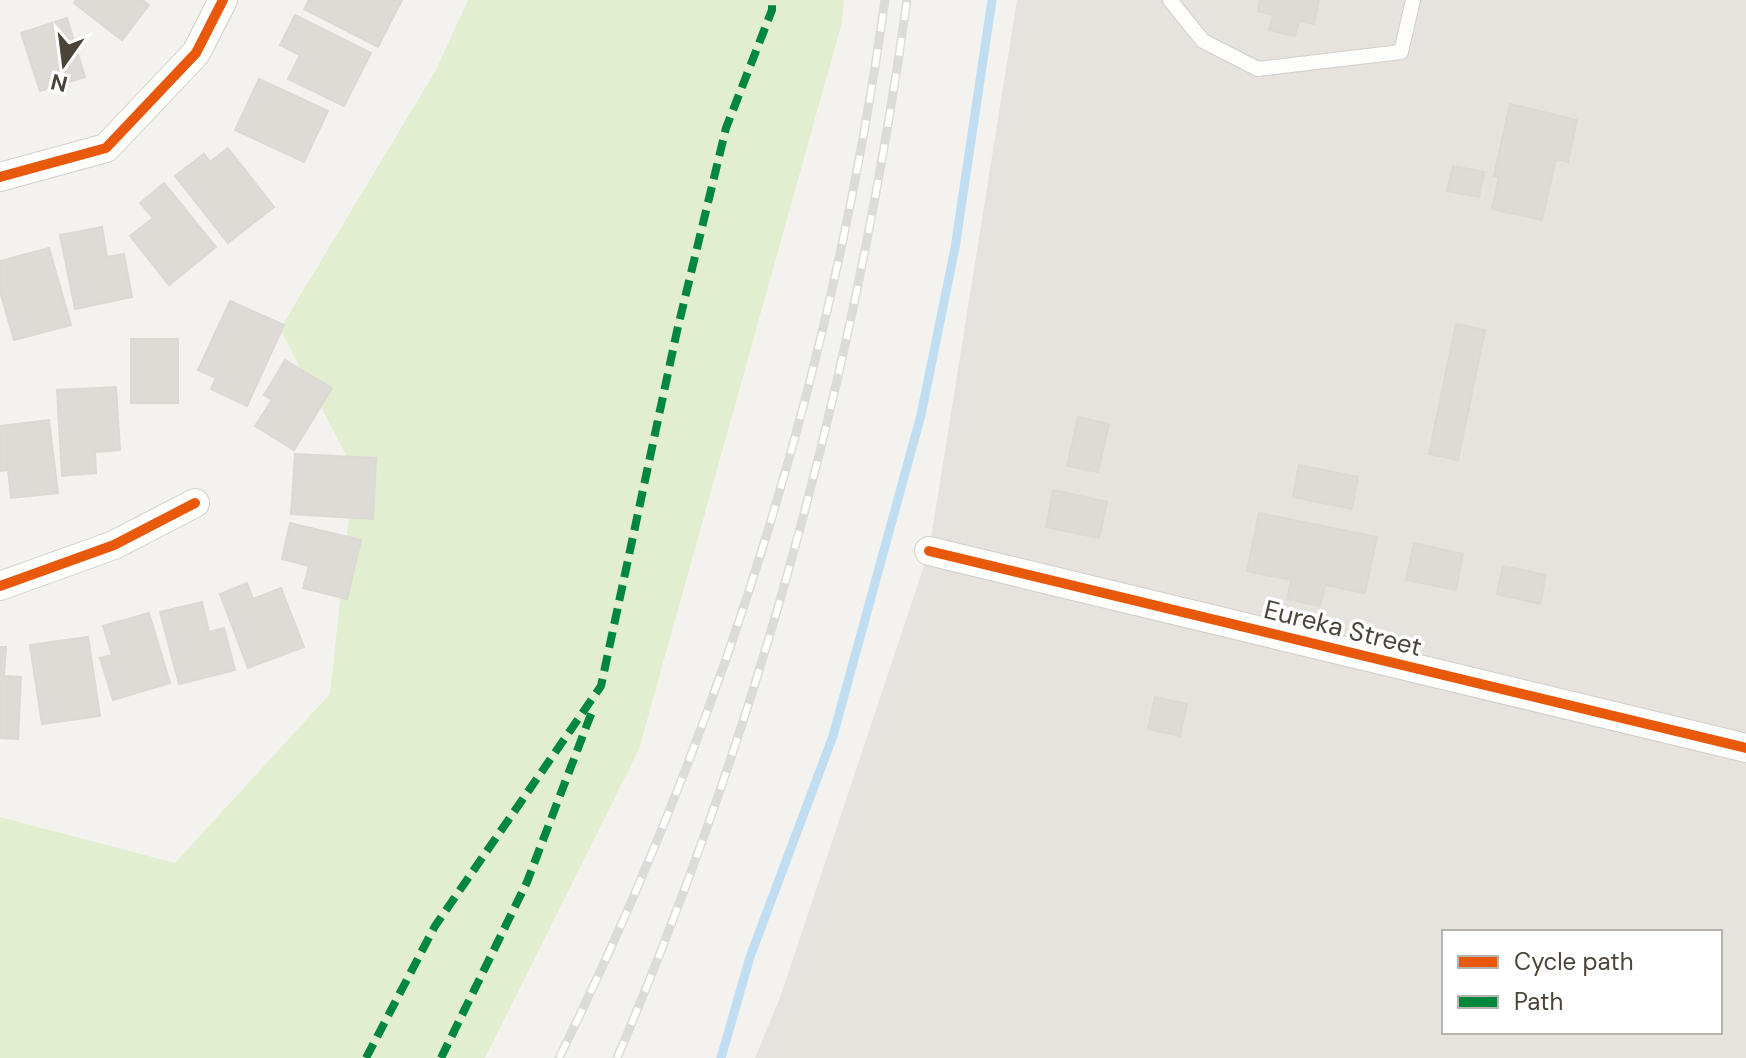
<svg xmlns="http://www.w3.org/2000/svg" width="1746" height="1058" viewBox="0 0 1746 1058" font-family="'DM Sans',sans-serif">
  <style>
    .industrial { fill: #e6e2de; fill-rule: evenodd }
    .green { fill: #e1eecf }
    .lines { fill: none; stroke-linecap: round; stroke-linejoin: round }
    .stream { stroke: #c0ddf1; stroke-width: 9 }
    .building { fill: #dedbd6; stroke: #dcd9d4; stroke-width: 2 }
    .service-casing { stroke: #d2d0cb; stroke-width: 16 }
    .minor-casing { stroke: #d2d0cb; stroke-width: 30 }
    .service { stroke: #fdfdfc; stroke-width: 14 }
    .minor { stroke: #fdfdfc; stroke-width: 28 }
    .rail-casing { stroke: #dbdbda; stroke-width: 9 }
    .rail { stroke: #fff; stroke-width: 6; stroke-dasharray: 18; stroke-linecap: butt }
    .quiet { stroke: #00873e; stroke-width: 8; stroke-dasharray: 16 8; stroke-linecap: butt }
    .cycleway-casing { stroke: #fff; stroke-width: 15 }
    .cycleway { stroke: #e8590c; stroke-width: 10 }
    .labels { text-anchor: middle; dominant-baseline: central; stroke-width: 7; stroke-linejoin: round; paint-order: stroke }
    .street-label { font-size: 26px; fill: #4b4439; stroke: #fff }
  </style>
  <rect width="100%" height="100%" fill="#f4f2ee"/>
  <!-- industrial -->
  <path class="industrial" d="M1017 0H1746V1058H755L781 995 929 551ZM1444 932H1720V1032H1444Z"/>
  <!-- green -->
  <polygon class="green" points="468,0 844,0 842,22 639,749 485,1058 0,1058 0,817 175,863 330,694 354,470 280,329 436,70"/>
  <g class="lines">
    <!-- stream -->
    <polyline class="stream" points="721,1058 750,957 833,736 921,415 955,248 992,0"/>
  </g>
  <!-- building -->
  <g class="building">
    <polygon points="76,0 142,0 149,5 122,40 74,3"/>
    <polygon points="309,0 402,0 378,47 304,9"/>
    <polygon points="1260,0 1319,0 1314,24 1299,21 1295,36 1269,30 1273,15 1258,11"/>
    <polygon points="295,15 371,53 344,106 288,79 300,55 280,45"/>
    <polygon points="67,18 85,77 40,91 21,33"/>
    <polygon points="259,79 328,111 304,162 235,130"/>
    <polygon points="1510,104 1577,120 1568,162 1556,159 1542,220 1492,209 1499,177 1494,176"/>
    <polygon points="228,148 274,207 228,243 175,176 204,154 210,162"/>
    <polygon points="1453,166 1484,172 1479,197 1447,191"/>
    <polygon points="164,183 216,247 169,285 130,236 153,218 140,203"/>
    <polygon points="102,227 107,257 124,254 132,297 75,309 60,235"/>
    <polygon points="49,248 71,325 14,340 0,291 0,261"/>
    <polygon points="230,301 284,325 247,406 211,389 216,378 198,370"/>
    <polygon points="1456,324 1485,330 1458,460 1429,454"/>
    <rect x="131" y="339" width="47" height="64"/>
    <polygon points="285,360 332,388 294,450 255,426 272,400 264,395"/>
    <polygon points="116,387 120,450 95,452 96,473 62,476 57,390"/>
    <polygon points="1078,417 1109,424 1098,472 1067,466"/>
    <polygon points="49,420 58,493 11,498 8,470 0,471 0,426"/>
    <polygon points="295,454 376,458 373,519 291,514"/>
    <polygon points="1299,465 1358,477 1352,509 1293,497"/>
    <polygon points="1053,490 1107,502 1099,538 1046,527"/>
    <polygon points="1259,513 1377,537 1365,593 1325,585 1320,606 1287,599 1291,580 1247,571"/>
    <polygon points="290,523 361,540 347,599 303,588 309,566 282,559"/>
    <polygon points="1414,543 1463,554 1456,590 1406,580"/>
    <polygon points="1503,566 1546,575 1540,604 1497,594"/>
    <polygon points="247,583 253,599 281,588 304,647 248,668 220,594"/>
    <polygon points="202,602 209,632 224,628 235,670 179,684 160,612"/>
    <polygon points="149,613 170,683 113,700 100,658 112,655 103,626"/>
    <polygon points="88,637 100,716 42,724 30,645"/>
    <polygon points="0,647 6,647 4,676 21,677 18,739 0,738"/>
    <polygon points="1155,697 1187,704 1180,736 1148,729"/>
  </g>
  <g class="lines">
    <!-- service casing -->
    <g class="service-casing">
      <polyline id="service" points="1170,0 1203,41 1258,69 1401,52 1413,0"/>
    </g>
    <!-- minor casing -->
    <g class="minor-casing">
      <g id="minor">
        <polyline points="0,177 106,148 196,53 223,0"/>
        <polyline points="929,551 1746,748"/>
        <polyline points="0,586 114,545 195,503"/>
      </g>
    </g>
    <!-- service -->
    <use href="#service" class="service"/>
    <!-- minor -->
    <use href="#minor" class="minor"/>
    <!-- rail casing -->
    <g class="rail-casing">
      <g id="rail">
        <path d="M559 1058C723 725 834 368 885 0"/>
        <path d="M617 1058C761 722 857 362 907 0"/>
      </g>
    </g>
    <!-- rail -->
    <use href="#rail" class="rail"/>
    <!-- quiet -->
    <g class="quiet">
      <polyline points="366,1058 435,926 601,686 677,331 726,128 772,10 772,0"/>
      <polyline points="441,1058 527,882 593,709"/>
    </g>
    <!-- cycleway casing -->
    <g class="cycleway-casing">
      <g id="cycleway">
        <polyline points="0,177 106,148 196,53 223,0"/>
        <polyline points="929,551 1746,748"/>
        <polyline points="0,586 114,545 195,503"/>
      </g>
    </g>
    <!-- cycleway -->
    <use href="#cycleway" class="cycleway"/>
  </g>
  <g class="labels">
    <!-- street labels -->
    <g class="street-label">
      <text transform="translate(1343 628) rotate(14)">Eureka Street</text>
    </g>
  </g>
  <!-- legend -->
  <rect x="1442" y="930" width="280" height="104" fill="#ffffff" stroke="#b7b4b0" stroke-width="2"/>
  <rect x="1458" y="956" width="40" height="12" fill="#e8590c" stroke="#b7b4b0" stroke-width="2"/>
  <text x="1514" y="970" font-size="24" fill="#4b4439">Cycle path</text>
  <rect x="1458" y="996" width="40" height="12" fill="#00873e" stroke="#b7b4b0" stroke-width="2"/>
  <text x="1514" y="1010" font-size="24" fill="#4b4439">Path</text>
  <!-- north arrow -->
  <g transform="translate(64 64) rotate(194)" stroke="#ffffff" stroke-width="6" paint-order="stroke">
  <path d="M0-6L14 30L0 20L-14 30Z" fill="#4b4439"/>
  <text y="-12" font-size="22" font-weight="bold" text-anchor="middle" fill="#4b4439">N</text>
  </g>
</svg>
